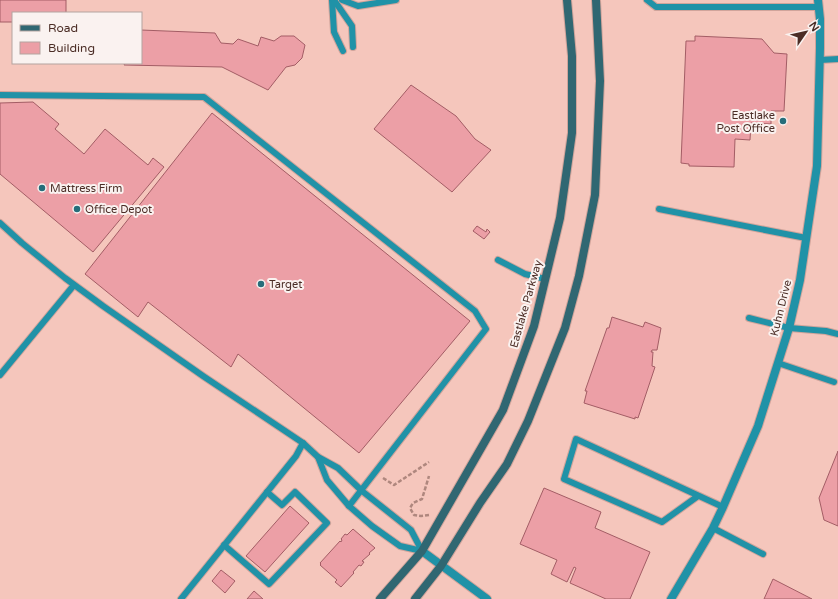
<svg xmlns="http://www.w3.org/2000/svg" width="838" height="599" viewBox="0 0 838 599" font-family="'Varela Round',sans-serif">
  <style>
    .building { fill: #ec9fa6; stroke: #a35d65 }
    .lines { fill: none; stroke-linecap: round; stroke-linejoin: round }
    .service-casing { stroke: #d0a49b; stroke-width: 8 }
    .tertiary-casing { stroke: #d0a49b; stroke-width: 10 }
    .secondary-casing { stroke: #d0a49b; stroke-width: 10 }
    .path { stroke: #af877e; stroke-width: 2.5; stroke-dasharray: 4 2; stroke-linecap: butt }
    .service { stroke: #2092a7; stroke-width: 6 }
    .tertiary { stroke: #2092a7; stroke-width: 8 }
    .secondary { stroke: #306772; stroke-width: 8 }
    .poi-dot { fill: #266d7a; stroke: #faf2f0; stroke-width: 1.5 }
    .labels { text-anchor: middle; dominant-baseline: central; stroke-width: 4; stroke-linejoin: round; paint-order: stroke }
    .poi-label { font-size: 11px; fill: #4b2d26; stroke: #faf2f0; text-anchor: start }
    .street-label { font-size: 11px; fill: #4b2d26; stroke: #faf2f0 }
  </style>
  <rect width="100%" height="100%" fill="#f5c6bc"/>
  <!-- building -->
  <g class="building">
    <polygon points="0,0 66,0 66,13 13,13 13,22 0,22"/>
    <polygon points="141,30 215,33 221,43 233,44 238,39 258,46 261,37 274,41 281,36 294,36 305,45 302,58 295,65 286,67 268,90 222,67 124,65 125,63 141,63"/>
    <polygon points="695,36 762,39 774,53 787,54 784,111 771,111 771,124 751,123 750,140 735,139 734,167 689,166 689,164 681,163 686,41 695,41"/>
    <polygon points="411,85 456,116 475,139 491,150 452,192 374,129"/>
    <polygon points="33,102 59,124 55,129 84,154 105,129 148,165 153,158 164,167 93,252 0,174 0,103"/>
    <polygon points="212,113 470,321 359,453 238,354 231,367 148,302 138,317 85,274"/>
    <polygon points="477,226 486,232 487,229 490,232 484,239 473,231"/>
    <polygon points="612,317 643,327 645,322 661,328 657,350 652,350 651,352 653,352 652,366 655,367 638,418 635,417 635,419 584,403 587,391 585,391 607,328 609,328"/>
    <polygon points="838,451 838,526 824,520 819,498"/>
    <polygon points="544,488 601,512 595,528 650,552 630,599 606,599 570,583 576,568 574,567 567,582 551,574 557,560 520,544"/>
    <polygon points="290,506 309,523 265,572 246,556"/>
    <polygon points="353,529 375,548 369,553 370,554 362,561 364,562 361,566 359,565 353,572 354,573 341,587 335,582 337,580 320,565 321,564 320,563 340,541 341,542 342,540 341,539 345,534 347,535"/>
    <polygon points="221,570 235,581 225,593 212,581"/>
    <polygon points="773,579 812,599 764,599"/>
    <polygon points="254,591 263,599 247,599"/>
  </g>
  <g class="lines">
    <!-- service casing -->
    <g class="service-casing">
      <g id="service">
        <polyline points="332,0 334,32 343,51"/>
        <polyline points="334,0 352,26 353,47"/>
        <polyline points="342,0 358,6 396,0"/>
        <polyline points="647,0 656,7 819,7"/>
        <polyline points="820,60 838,59"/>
        <polyline points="0,95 204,97 475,311 486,329 349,506"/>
        <polyline points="659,209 806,238"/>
        <polyline points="0,223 22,243 65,278 103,306 203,376 303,443 318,457 338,468 362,491 411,530 422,551"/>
        <polyline points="498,260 525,274 545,279"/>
        <polyline points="749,318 789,328 826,331 838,334"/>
        <polyline points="778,363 834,382"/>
        <polyline points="0,375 74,285"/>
        <polyline points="318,457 327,480 349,506 372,526 400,546 422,551"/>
        <polyline points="698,496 662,522 564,479 576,439 723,507"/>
        <polyline points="713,528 763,554"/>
        <polyline points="224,545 269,584 327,523 295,492 282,505 267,492"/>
        <polyline points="181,599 296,456 303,443"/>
      </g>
    </g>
    <!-- tertiary casing -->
    <g class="tertiary-casing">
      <g id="tertiary">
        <polyline points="422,551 487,599"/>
        <polyline points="671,599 713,528 723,507 758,426 789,328 800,280 817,166 820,48 820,19 818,0"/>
      </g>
    </g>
    <!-- secondary casing -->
    <g class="secondary-casing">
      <g id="secondary">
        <polyline points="380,599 422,551 503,410 534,326 560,218 572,133 572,56 567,0"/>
        <polyline points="415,599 441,566 480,503 507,464 528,421 565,328 579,276 595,195 600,81 596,0"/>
      </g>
    </g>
    <!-- path -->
    <g class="path">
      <polyline points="383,478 394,485 429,462"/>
      <polyline points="429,515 421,516 414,515 410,508 413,503 422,499 429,476"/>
    </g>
    <!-- service -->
    <use href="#service" class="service"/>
    <!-- tertiary -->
    <use href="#tertiary" class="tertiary"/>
    <!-- secondary -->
    <use href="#secondary" class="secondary"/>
  </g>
  <!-- markers -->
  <g class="poi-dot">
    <circle cx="783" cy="121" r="4"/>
    <circle cx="42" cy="188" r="4"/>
    <circle cx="77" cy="209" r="4"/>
    <circle cx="261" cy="284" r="4"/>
  </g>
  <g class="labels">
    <!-- poi labels -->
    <g class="poi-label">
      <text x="775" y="115" text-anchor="end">Eastlake<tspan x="775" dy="13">Post Office</tspan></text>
      <text x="50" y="188">Mattress Firm</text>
      <text x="85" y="209">Office Depot</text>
      <text x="269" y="284">Target</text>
    </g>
    <!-- street labels -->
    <g class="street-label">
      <text transform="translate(526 304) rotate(-74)">Eastlake Parkway</text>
      <text transform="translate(781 308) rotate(-76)">Kuhn Drive</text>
    </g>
  </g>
  <!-- legend -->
  <rect x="12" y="12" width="130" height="52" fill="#faf2f0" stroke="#b4a39f"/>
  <rect x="20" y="25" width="20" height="6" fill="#306772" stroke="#b4a39f"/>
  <text x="48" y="32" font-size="12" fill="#4b2d26">Road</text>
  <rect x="20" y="42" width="20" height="12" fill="#ec9fa6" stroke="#b4a39f"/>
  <text x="48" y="52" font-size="12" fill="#4b2d26">Building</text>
  <!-- north arrow -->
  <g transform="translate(806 32) rotate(56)" stroke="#faf2f0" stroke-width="3" paint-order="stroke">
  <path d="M0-3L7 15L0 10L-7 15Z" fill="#4b2d26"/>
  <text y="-6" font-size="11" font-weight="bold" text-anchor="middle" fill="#4b2d26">N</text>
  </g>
</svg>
